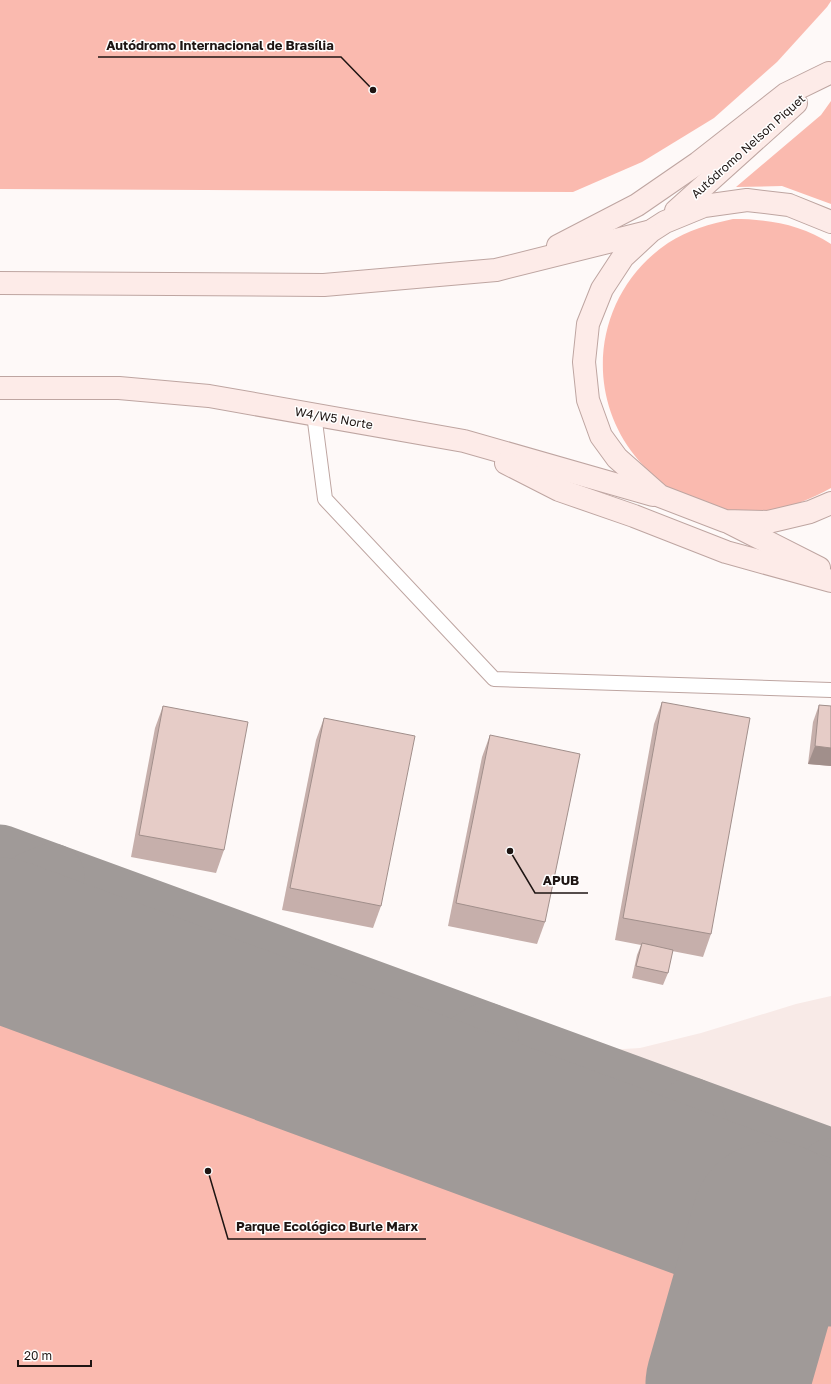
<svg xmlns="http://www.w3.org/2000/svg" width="831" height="1384" viewBox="0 0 831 1384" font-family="'Golos Text',sans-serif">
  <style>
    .built { fill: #f8eae7 }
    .green { fill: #fabaaf }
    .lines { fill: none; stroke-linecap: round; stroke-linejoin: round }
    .taxiway { stroke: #a09a98; stroke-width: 65 }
    .runway { stroke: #a09a98; stroke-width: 163 }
    .service-casing { stroke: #bea5a1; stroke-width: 16 }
    .secondary-casing { stroke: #bea5a1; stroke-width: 24 }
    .service { stroke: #fff; stroke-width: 14 }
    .secondary { stroke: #fdebe8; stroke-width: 22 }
    .wall { fill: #c6afab }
    .shaded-wall { fill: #a18f8b }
    .building { fill: #e6ccc7; stroke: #a18f8b }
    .labels { text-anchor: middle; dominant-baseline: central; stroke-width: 3; stroke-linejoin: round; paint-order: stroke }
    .street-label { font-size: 12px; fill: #1e1513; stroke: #fff }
    .leader { fill: none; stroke: #1e1513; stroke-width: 1.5 }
    .callout-dot { fill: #1e1513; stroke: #fff; stroke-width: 1.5 }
    .callout-label { font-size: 13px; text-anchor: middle; font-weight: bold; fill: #1e1513; stroke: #fff; stroke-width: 3; stroke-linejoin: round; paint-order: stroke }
  </style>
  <rect width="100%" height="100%" fill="#fef9f8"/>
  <!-- built -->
  <polygon class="built" points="831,996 831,1161 509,1043 575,1052 640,1048 701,1033 796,1004"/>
  <!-- green -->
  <g class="green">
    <polygon points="0,0 831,0 831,1 827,7 777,62 714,118 642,162 573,192 0,189"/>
    <polygon points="831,101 831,204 782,186 736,187 821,115"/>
    <path d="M733 219C768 219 801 224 831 244V488C797 507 760 518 721 509 714 507 707 504 701 502 693 499 685 496 678 493 661 485 646 470 635 456 581 388 597 291 668 243 688 230 710 224 733 219Z"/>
    <polygon points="0,1023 831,1320 831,1384 0,1384"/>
  </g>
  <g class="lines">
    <!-- taxiway -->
    <g class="taxiway">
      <polyline points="0,857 831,1161"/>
      <polyline points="25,948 12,918 32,884 52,876"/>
      <polyline points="466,1110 454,1078 463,1049 486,1035"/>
      <polyline points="691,1110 718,1203"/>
      <polyline points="819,1241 811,1211 820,1185 831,1171"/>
    </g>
    <!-- runway -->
    <g class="runway">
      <polyline points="0,939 831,1245"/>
      <polyline points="727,1384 773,1223"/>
    </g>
    <!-- service casing -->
    <g class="service-casing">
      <polyline id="service" points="314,414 325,499 494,679 831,690"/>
    </g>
    <!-- secondary casing -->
    <g class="secondary-casing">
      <g id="secondary">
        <polyline points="676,211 796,103"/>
        <polyline points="831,222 789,205 747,200 704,206 665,222 651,231 623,257 602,289 588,324 584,362 588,400 601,436 617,458 660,496 725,521 768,522 810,512 831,503"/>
        <polyline points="558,246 637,205 698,163 786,94 829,73"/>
        <polyline points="0,283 324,285 496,270 648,232"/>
        <polyline points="0,388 119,388 209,396 464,441 653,495"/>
        <polyline points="506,463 559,490 634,516 726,552 831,581"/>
        <polyline points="730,523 819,568"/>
      </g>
    </g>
    <!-- service -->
    <use href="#service" class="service"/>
    <!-- secondary -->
    <use href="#secondary" class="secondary"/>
  </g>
  <!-- wall -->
  <g class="wall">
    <polygon points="662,702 711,934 703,957 672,951 668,973 663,985 632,978 637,955 641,945 615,940 654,724"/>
    <polygon points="819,705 831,706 831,766 808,764 813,722"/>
    <polygon points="163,706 224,850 216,873 131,857 155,728"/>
    <polygon points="324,718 381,906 373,928 282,910 316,740"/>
    <polygon points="490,735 545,922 537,944 448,926 482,757"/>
  </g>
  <!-- shaded-wall -->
  <polygon class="shaded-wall" points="815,746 831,748 831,766 808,764"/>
  <!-- building -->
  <g class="building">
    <polygon points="662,702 750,718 711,934 623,918"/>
    <polygon points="819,705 831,706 831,748 815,746"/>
    <polygon points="163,706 248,722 224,850 139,835"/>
    <polygon points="324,718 415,736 381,906 290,888"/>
    <polygon points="490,735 580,754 545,922 456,903"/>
    <polygon points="642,943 673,950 668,973 636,966"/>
  </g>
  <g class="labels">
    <!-- street labels -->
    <g class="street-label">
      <text transform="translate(748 146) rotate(-42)">Autódromo Nelson Piquet</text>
      <text transform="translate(334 418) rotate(10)">W4/W5 Norte</text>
    </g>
  </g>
  <!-- callouts -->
  <path class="leader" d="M373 90L341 57H98M510 851L535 893H588M208 1171L228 1239H426"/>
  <g class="callout-dot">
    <circle cx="373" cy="90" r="4"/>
    <circle cx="510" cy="851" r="4"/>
    <circle cx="208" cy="1171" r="4"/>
  </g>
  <g class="callout-label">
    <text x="220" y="50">Autódromo Internacional de Brasília</text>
    <text x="561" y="885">APUB</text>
    <text x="327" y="1231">Parque Ecológico Burle Marx</text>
  </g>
  <!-- scale -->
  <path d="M18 1360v6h73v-6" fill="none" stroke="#1e1513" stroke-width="2"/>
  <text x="24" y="1360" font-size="12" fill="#1e1513" stroke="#ffffff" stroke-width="3" paint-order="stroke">20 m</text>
</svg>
